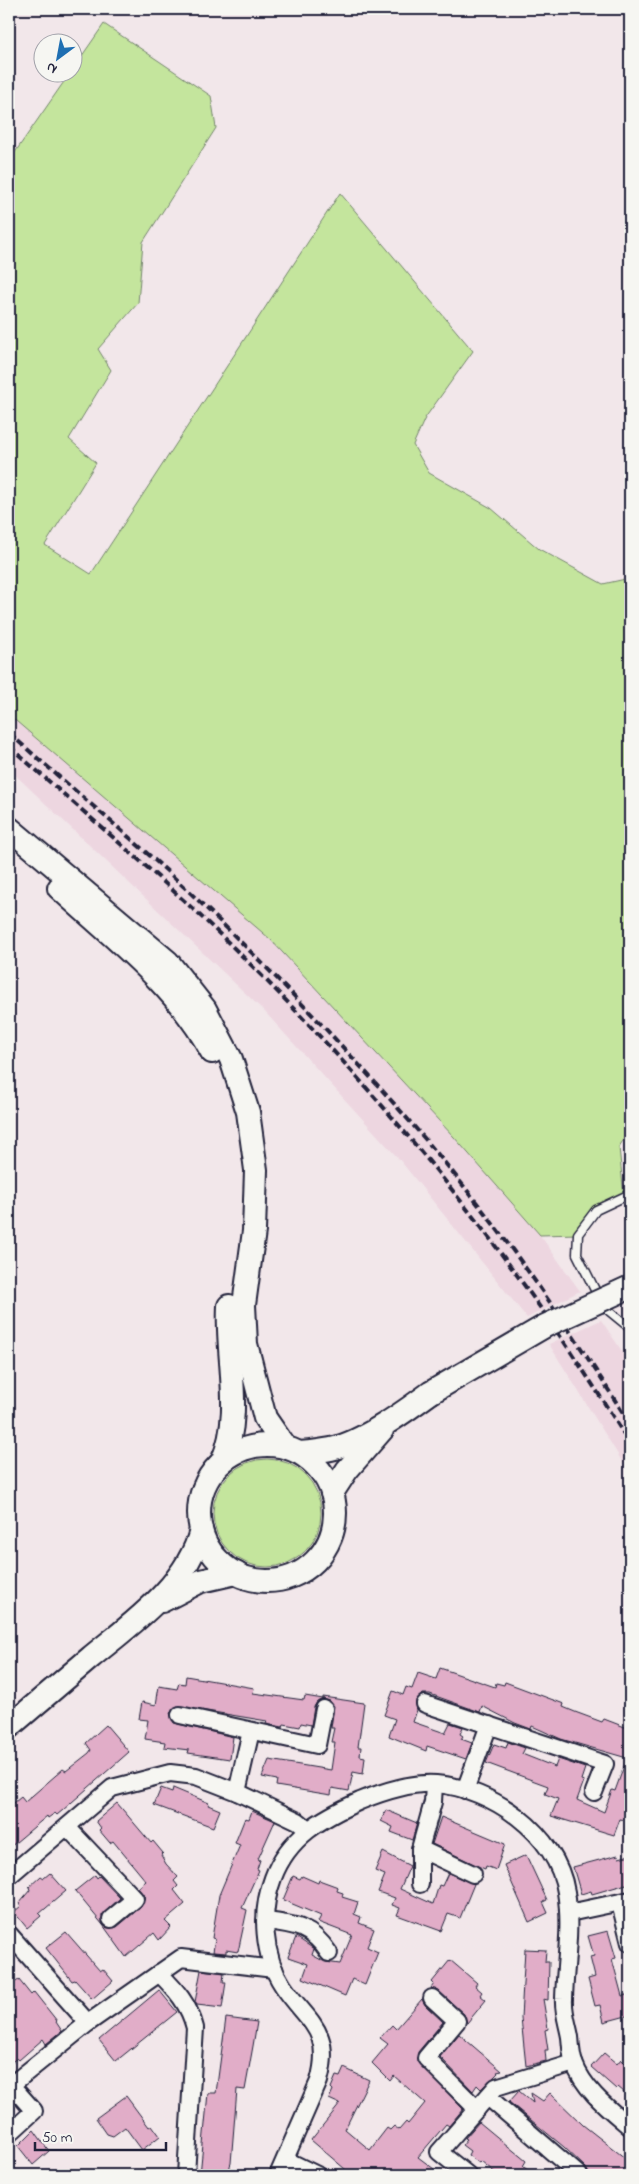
<svg xmlns="http://www.w3.org/2000/svg" width="639" height="2184" viewBox="0 0 639 2184" font-family="'Indie Flower',sans-serif">
  <style>
    .built { fill: #edd6e0 }
    .green { fill: #c4e59d; stroke: #73846c }
    .building { fill: #e1adc8; stroke: #22223b }
    .lines { fill: none; stroke-linecap: round; stroke-linejoin: round }
    .lane-casing { stroke: #22223b; stroke-width: 11 }
    .street-casing { stroke: #22223b; stroke-width: 20 }
    .secondary-casing { stroke: #22223b; stroke-width: 26 }
    .lane { stroke: #f6f6f2; stroke-width: 8 }
    .street { stroke: #f6f6f2; stroke-width: 16 }
    .secondary { stroke: #f6f6f2; stroke-width: 22 }
    .rail { stroke: #22223b; stroke-width: 4; stroke-dasharray: 8 4; stroke-linecap: butt }
    .secondary-bridge-casing { stroke: #22223b; stroke-width: 26; stroke-linecap: butt }
    .secondary-bridge { stroke: #f6f6f2; stroke-width: 22 }
  </style>
  <rect width="100%" height="100%" fill="#f2e7ea"/>
  <filter id="ink" filterUnits="userSpaceOnUse"><feTurbulence type="fractalNoise" baseFrequency=".02" numOctaves="2"/><feDisplacementMap in="SourceGraphic" scale="10" xChannelSelector="R" yChannelSelector="G"/><feConvolveMatrix kernelMatrix="1 2 1 2 8 2 1 2 1" color-interpolation-filters="sRGB"/></filter>
  <g filter="url(#ink)">
    <!-- built -->
    <g class="built">
      <polygon points="9,712 194,868 270,939 454,1137 540,1235 580,1291 527,1318 399,1159 264,1011 9,769"/>
      <polygon points="601,1320 630,1363 630,1474 549,1344"/>
    </g>
    <!-- green -->
    <g class="green">
      <polygon points="104,24 211,96 216,128 143,242 138,303 98,349 111,370 69,439 96,463 45,545 91,574 340,193 473,351 425,418 413,445 429,473 491,508 539,549 603,584 630,578 630,1129 619,1147 624,1197 596,1210 578,1234 540,1235 454,1137 270,939 9,715 9,161"/>
      <circle cx="267" cy="1513" r="54"/>
    </g>
    <!-- building -->
    <g class="building">
      <polygon points="440,1668 495,1687 496,1683 504,1685 505,1682 564,1704 563,1707 575,1712 602,1722 604,1719 630,1729 630,1809 626,1820 620,1819 614,1835 551,1816 558,1799 545,1794 548,1786 486,1763 494,1744 506,1748 508,1742 525,1748 522,1754 555,1767 558,1759 585,1768 581,1780 584,1781 577,1800 604,1812 612,1790 615,1791 627,1758 561,1739 532,1726 531,1729 515,1723 482,1706 480,1712 430,1694 423,1694 416,1700 417,1710 413,1722 445,1733 450,1723 463,1727 460,1734 463,1736 461,1739 472,1743 466,1759 427,1746 426,1751 389,1736 395,1719 384,1715 393,1691 403,1695 406,1687 412,1689 418,1673 436,1679"/>
      <polygon points="186,1676 254,1688 253,1693 304,1700 305,1696 323,1699 317,1702 314,1707 311,1725 301,1723 300,1727 284,1724 283,1727 266,1724 267,1721 177,1706 170,1713 174,1723 233,1737 230,1759 188,1753 189,1750 164,1747 165,1742 145,1739 148,1720 139,1719 142,1702 156,1705 159,1686 177,1689 179,1683 185,1684"/>
      <polygon points="323,1697 364,1703 358,1747 361,1747 360,1756 365,1757 363,1774 353,1772 349,1791 332,1788 331,1795 276,1786 277,1780 262,1777 269,1760 331,1770 335,1742 331,1742 334,1728 331,1728 334,1706 330,1701 323,1699"/>
      <polygon points="106,1725 129,1752 63,1810 57,1815 55,1813 48,1818 47,1816 9,1848 9,1807 21,1797 25,1802 63,1769 66,1771 89,1753 91,1750 86,1743"/>
      <polygon points="161,1788 172,1792 173,1788 209,1803 208,1805 220,1810 213,1827 154,1805"/>
      <polygon points="117,1803 151,1843 153,1841 163,1853 161,1855 166,1864 178,1877 174,1881 178,1886 174,1890 185,1904 165,1921 171,1927 159,1940 154,1933 126,1957 103,1925 108,1928 117,1927 141,1907 145,1897 138,1888 146,1881 113,1841 110,1843 99,1830 101,1828 96,1821"/>
      <polygon points="386,1810 417,1823 412,1840 391,1832 393,1827 381,1821"/>
      <polygon points="252,1811 275,1821 258,1859 260,1860 257,1869 259,1870 242,1908 247,1910 238,1952 226,1950 226,1953 213,1952 215,1939 212,1938 219,1895 240,1845 235,1843 245,1818 249,1819"/>
      <polygon points="441,1817 505,1844 496,1870 486,1866 485,1869 480,1867 432,1844"/>
      <polygon points="383,1852 410,1866 400,1889 433,1904 439,1885 442,1886 448,1873 474,1884 460,1918 448,1914 441,1931 397,1915 400,1908 392,1905 395,1898 378,1892 385,1875 375,1871"/>
      <polygon points="526,1855 547,1900 543,1902 548,1913 529,1922 504,1865"/>
      <polygon points="618,1855 619,1858 630,1855 630,1883 592,1894 591,1891 581,1894 573,1867"/>
      <polygon points="50,1873 66,1891 39,1914 41,1916 27,1928 14,1912 21,1906 19,1903 30,1890 29,1887 41,1876 44,1878"/>
      <polygon points="95,1875 97,1878 99,1876 120,1898 102,1915 103,1925 75,1891"/>
      <polygon points="293,1876 300,1879 302,1876 318,1883 319,1880 338,1887 337,1891 343,1893 342,1897 358,1902 354,1914 361,1917 359,1923 374,1929 367,1947 378,1952 365,1985 352,1979 345,1996 303,1978 308,1964 288,1957 296,1937 314,1949 312,1955 325,1962 340,1964 352,1935 318,1922 321,1916 283,1900"/>
      <polygon points="608,1931 616,1958 612,1959 622,1996 630,1994 630,2015 604,2022 600,2005 595,2006 588,1979 595,1977 590,1957 594,1956 588,1936"/>
      <polygon points="66,1932 100,1971 103,1969 113,1981 92,1999 75,1980 72,1981 46,1948"/>
      <polygon points="525,1949 546,1950 545,1962 549,1962 548,2000 543,1999 548,2029 545,2030 548,2050 545,2050 546,2061 526,2066 521,2018"/>
      <polygon points="450,1960 477,1983 475,1986 482,1992 480,1995 486,2000 467,2023 464,2014 439,1991 431,1988 434,1984 432,1982"/>
      <polygon points="201,1970 224,1973 223,1982 226,1982 222,2008 197,2005 195,2002"/>
      <polygon points="19,1980 31,1995 34,1992 57,2021 56,2022 62,2031 46,2044 43,2039 19,2060 17,2058 9,2064 9,1985"/>
      <polygon points="159,1990 177,2012 116,2061 99,2040"/>
      <polygon points="422,1999 425,2005 443,2022 418,2052 417,2061 463,2109 449,2126 446,2124 418,2157 442,2175 352,2175 311,2140 340,2104 329,2099 333,2090 331,2088 336,2076 340,2077 344,2068 369,2080 345,2129 370,2150 387,2128 390,2130 394,2126 399,2130 406,2122 408,2124 425,2103 394,2076 390,2081 372,2063 388,2044 380,2038 392,2025 396,2029"/>
      <polygon points="226,2018 257,2022 253,2046 245,2090 237,2089 231,2163 227,2175 200,2175 208,2093 216,2093"/>
      <polygon points="459,2034 502,2071 497,2072 498,2073 494,2077 481,2089 477,2085 473,2091 440,2057"/>
      <polygon points="604,2053 617,2064 621,2059 630,2068 630,2097 618,2087 616,2089 591,2067"/>
      <polygon points="519,2091 533,2103 531,2093 543,2101 550,2093 583,2125 630,2162 630,2175 589,2175 586,2168 564,2147 509,2102"/>
      <polygon points="126,2096 149,2127 152,2125 160,2136 142,2150 125,2127 113,2136 107,2134 96,2118"/>
      <polygon points="479,2122 526,2161 523,2166 533,2175 498,2175 481,2161 479,2163 468,2155 470,2151 462,2145 467,2139 465,2138"/>
      <polygon points="34,2130 49,2151 33,2165 18,2146"/>
    </g>
    <g class="lines">
      <!-- lane casing -->
      <g class="lane-casing">
        <polyline id="lane" points="630,1194 596,1210 578,1234 577,1254 603,1306 630,1328"/>
      </g>
      <!-- street casing -->
      <g class="street-casing">
        <g id="street">
          <polyline points="425,1704 605,1764 594,1792"/>
          <polyline points="180,1715 317,1745 324,1709"/>
          <polyline points="465,1790 489,1725"/>
          <polyline points="237,1792 251,1731"/>
          <polyline points="67,1827 135,1899 111,1919"/>
          <polyline points="420,1849 473,1874"/>
          <polyline points="9,1876 112,1788 170,1773 196,1776 237,1792 298,1821 308,1829"/>
          <polyline points="420,1884 420,1849 433,1802 434,1784"/>
          <polyline points="620,1903 630,1943"/>
          <polyline points="569,1913 630,1900"/>
          <path d="M265 1921C295 1924 312 1927 329 1953"/>
          <polyline points="9,1934 88,2023 181,1958 274,1969"/>
          <path d="M159 1973C176 1990 189 2004 195 2028L186 2175"/>
          <polyline points="432,1998 457,2021 426,2058 477,2109"/>
          <polyline points="488,2097 579,2175"/>
          <polyline points="10,2133 34,2111 11,2085 88,2023"/>
          <polyline points="286,2160 317,2175"/>
          <path d="M278 2175 319 2081C333 2030 308 2023 283 1986 263 1956 260 1912 273 1878 288 1837 322 1818 360 1801 382 1792 411 1782 436 1784 491 1788 557 1833 566 1892 572 1928 565 1963 564 1999 563 2012 568 2025 570 2037 571 2046 571 2055 574 2063 584 2090 609 2109 630 2127"/>
          <polyline points="468,2175 439,2152 496,2087 574,2063"/>
        </g>
      </g>
      <!-- secondary casing -->
      <g class="secondary-casing">
        <g id="secondary">
          <polyline points="9,828 168,962 205,1009 231,1059 248,1112 256,1170 254,1231 244,1305 246,1344 265,1418 285,1447"/>
          <path d="M59 888C113 938 176 985 212 1052"/>
          <circle cx="267" cy="1513" r="68"/>
          <path d="M300 1453C310 1452 321 1451 331 1449 363 1442 404 1412 430 1393"/>
          <path d="M222 1462C244 1414 226 1357 229 1306"/>
          <polyline points="332,1493 347,1470 382,1430"/>
          <polyline points="162,1601 201,1581 236,1573"/>
          <path d="M9 1727C36 1704 63 1681 90 1658 131 1624 188 1585 201 1530"/>
        </g>
      </g>
      <!-- lane -->
      <use href="#lane" class="lane"/>
      <!-- street -->
      <use href="#street" class="street"/>
      <!-- secondary -->
      <use href="#secondary" class="secondary"/>
      <!-- rail -->
      <g class="rail">
        <path d="M9 733C73 790 140 844 202 904 282 981 359 1062 431 1146 504 1233 570 1328 630 1424"/>
        <path d="M9 746C85 814 164 879 237 951 387 1099 520 1264 630 1444"/>
      </g>
      <!-- secondary-bridge casing -->
      <g class="secondary-bridge-casing">
        <polyline id="secondary-bridge" points="430,1393 545,1326 630,1287"/>
      </g>
      <!-- secondary-bridge -->
      <use href="#secondary-bridge" class="secondary-bridge"/>
    </g>
  </g>
  <!-- margin -->
  <rect width="639" height="2184" fill="none" stroke="#f6f6f2" stroke-width="30"/>
  <rect x="15" y="15" width="609" height="2154" fill="none" stroke="#22223b" stroke-width="2" filter="url(#ink)"/>
  <!-- north arrow -->
  <g transform="translate(58 58) rotate(212)"><circle r="24" fill="#f6f6f2" stroke="#a1a1a9"/>
  <path d="M0-4L9 19L0 12L-9 19Z" fill="#1f6fb2"/>
  <text y="-8" font-size="14" font-weight="bold" text-anchor="middle" fill="#22223b">N</text>
  </g>
  <!-- scale -->
  <path d="M35 2142v8h131v-8" fill="none" stroke="#22223b" stroke-width="2.5"/>
  <text x="42" y="2142" font-size="15" fill="#22223b" stroke="#f6f6f2" stroke-width="4" paint-order="stroke">50 m</text>
</svg>
